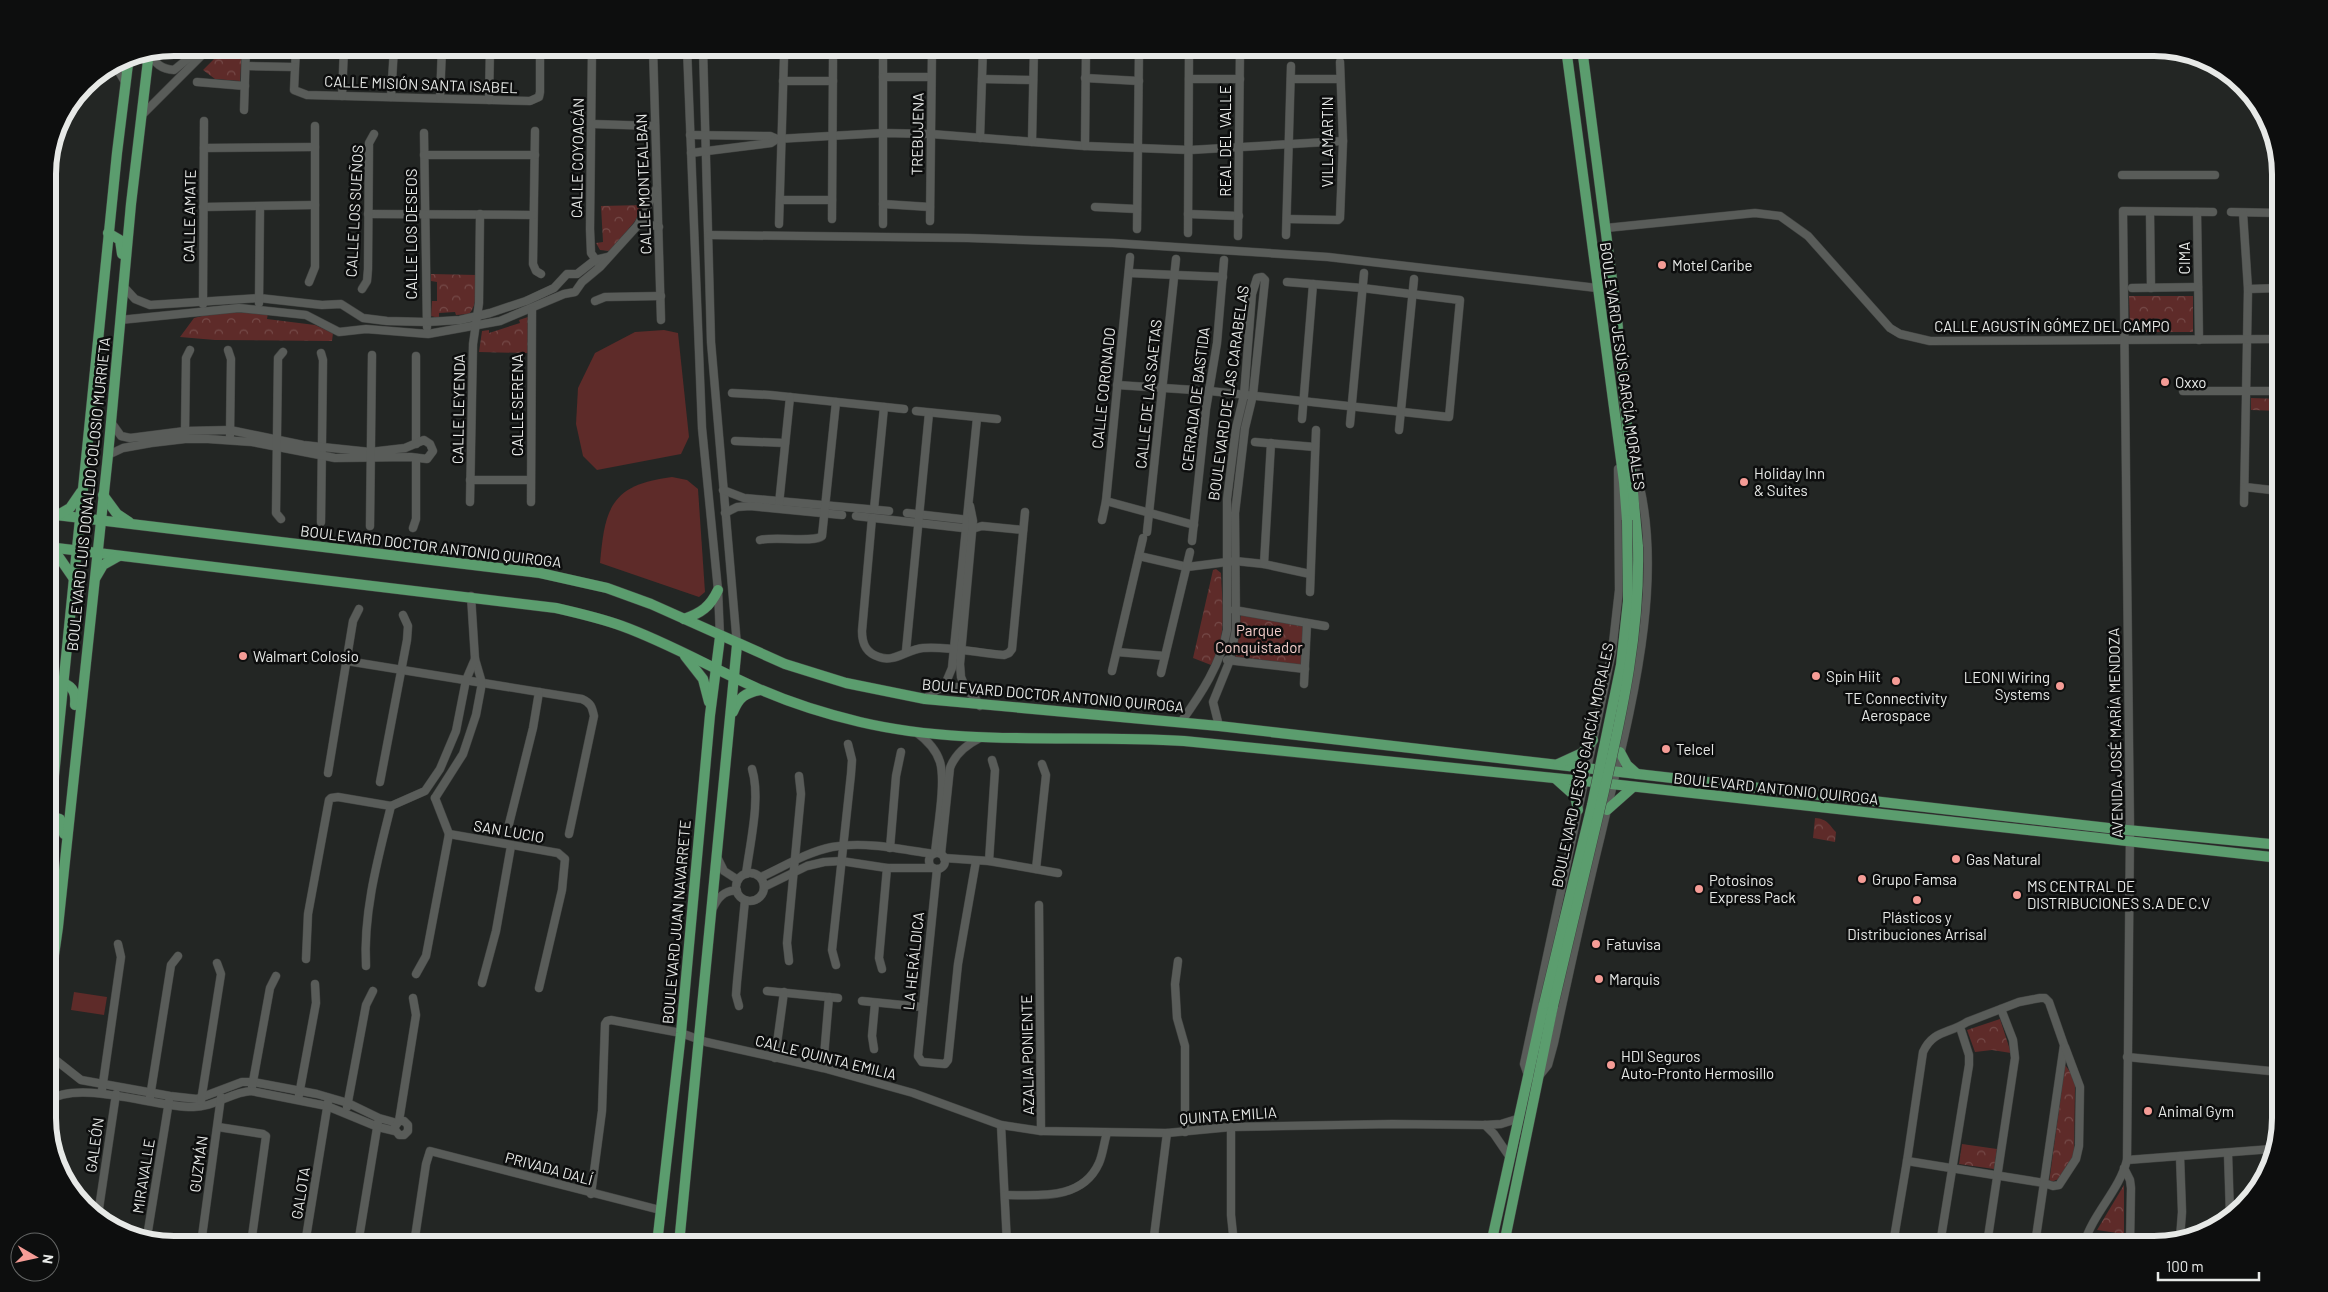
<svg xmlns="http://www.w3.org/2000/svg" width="2328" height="1292" viewBox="0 0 2328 1292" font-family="Barlow,sans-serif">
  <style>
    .park { fill: url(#park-crowns) }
    .pitch { fill: #5e2b29 }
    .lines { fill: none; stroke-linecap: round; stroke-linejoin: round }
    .minor-casing { stroke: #414341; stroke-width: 9 }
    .major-casing { stroke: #414341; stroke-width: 11 }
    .minor { stroke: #595c59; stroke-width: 8 }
    .major { stroke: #5b9d6e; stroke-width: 10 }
    .major-bridge-casing { stroke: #414341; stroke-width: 11; stroke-linecap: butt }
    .major-bridge { stroke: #5b9d6e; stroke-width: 10 }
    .poi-dot { fill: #f59c96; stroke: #0d0e0e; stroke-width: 2 }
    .labels { text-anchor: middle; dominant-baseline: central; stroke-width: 5; stroke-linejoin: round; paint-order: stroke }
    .street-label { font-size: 15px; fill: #e7e9e7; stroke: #0d0e0e }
    .poi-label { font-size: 15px; fill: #e7e9e7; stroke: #0d0e0e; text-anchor: start }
    .park-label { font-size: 15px; fill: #f3cdca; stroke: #0d0e0e }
    .rim { fill: none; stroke: #e7e9e7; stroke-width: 6 }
  </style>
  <defs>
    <pattern id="park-crowns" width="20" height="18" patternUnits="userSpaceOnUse" patternTransform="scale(1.25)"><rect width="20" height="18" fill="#5e2b29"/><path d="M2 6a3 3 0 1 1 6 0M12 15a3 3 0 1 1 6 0" fill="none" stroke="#754a48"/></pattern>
  </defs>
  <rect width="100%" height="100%" fill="#232624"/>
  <!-- park -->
  <g class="park">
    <polygon points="219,48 242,48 240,81 215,79 203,70 214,59 211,55"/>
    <polygon points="643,205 635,221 610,251 600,250 596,243 603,242 601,206"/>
    <path d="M431 274 477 275C476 287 478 305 469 314L456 315 455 312 439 313V318L431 316 432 301H437V282L431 281Z"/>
    <polygon points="2129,296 2193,296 2193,332 2134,332 2130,328"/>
    <polygon points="218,312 268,313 267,319 315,325 333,333 332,341 215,340 180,337 194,318"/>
    <polygon points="528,317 528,353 479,352 482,331 489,330 489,333 520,323 519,320"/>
    <polygon points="2251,398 2280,399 2280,411 2251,410"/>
    <path d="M1216 569 1221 573C1222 603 1228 639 1211 665L1193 658 1213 570Z"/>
    <polygon points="1241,614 1303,626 1302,665 1235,657"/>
    <path d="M1815 818C1828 819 1829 825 1836 832L1835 842 1813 838Z"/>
    <polygon points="2000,1019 2011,1053 1992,1050 1975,1052 1967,1030"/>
    <polygon points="2065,1065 2071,1073 2075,1085 2074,1156 2061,1178 2049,1183"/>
    <polygon points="1962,1144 1997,1149 1994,1169 1959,1164"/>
    <polygon points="2124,1185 2124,1234 2097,1230"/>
  </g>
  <!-- pitch -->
  <g class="pitch">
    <polygon points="664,330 678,333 689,437 681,454 597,470 583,456 576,424 578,388 595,353 635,332"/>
    <path d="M672 477 687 480 698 489 705 592 699 597 600 563C605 507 611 485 672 477Z"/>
    <polygon points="74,992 107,997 104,1015 71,1010"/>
  </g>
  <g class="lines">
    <!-- minor casing -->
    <g class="minor-casing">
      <g id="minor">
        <polyline points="296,48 294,90 307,95 530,101 539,97 540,92 540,48"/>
        <polyline points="592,48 590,229 591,253 598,263"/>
        <polyline points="653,48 661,320"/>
        <polyline points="687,48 702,428 718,590 720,637"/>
        <polyline points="703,48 711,342 737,645"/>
        <path d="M149 53C156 64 161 69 174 70L201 48"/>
        <polyline points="883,59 883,224"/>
        <polyline points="115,65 125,82"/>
        <polyline points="246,66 294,67"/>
        <polyline points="883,77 931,77"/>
        <polyline points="1085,78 1139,81"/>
        <polyline points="982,79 1033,80"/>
        <polyline points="1189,79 1240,79"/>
        <polyline points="1291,79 1340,79"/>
        <polyline points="783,81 833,81"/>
        <polyline points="197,82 245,86"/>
        <polyline points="342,96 344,48"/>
        <polyline points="391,97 394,48"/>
        <polyline points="440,98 442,48"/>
        <polyline points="489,100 490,48"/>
        <polyline points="244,110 246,48"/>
        <polyline points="141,116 209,48"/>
        <polyline points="592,124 655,126"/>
        <polyline points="535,131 533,264 536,271 541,274"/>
        <polyline points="424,133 427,327"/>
        <polyline points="690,135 770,136 777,139 883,133 931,134 1085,146 1190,150 1343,141"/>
        <polyline points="980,138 983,48"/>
        <polyline points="1032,142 1034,48"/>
        <polyline points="1085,146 1086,48"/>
        <polyline points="204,148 315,147"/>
        <polyline points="691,153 771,143 777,139"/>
        <polyline points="424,155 535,155"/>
        <polyline points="2122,175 2215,175"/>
        <polyline points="780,200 832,200"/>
        <polyline points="883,204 930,207"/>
        <polyline points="203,207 315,205"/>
        <polyline points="1095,207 1137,209"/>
        <polyline points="2150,212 2151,288"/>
        <polyline points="2197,212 2199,340"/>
        <polyline points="2231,212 2280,213"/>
        <polyline points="2243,213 2248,289 2244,503"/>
        <polyline points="368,214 533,215"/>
        <polyline points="1188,214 1239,216"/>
        <polyline points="832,219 833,60"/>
        <polyline points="1287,219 1338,220 1340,218 1343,141 1340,62"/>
        <polyline points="930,221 932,48"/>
        <polyline points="779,224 784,57"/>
        <polyline points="638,225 656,189"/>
        <polyline points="1606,228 1755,213 1780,216 1808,236 1890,328 1900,334 1930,341 2280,339"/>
        <polyline points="1137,229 1139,48"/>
        <polyline points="1188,233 1189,48"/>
        <polyline points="709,235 968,238 1113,243 1328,257 1597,288"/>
        <polyline points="1286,235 1291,66"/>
        <polyline points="1238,236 1240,48"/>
        <polyline points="1129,273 1223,277"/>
        <polyline points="309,282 315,267 315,126"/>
        <polyline points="123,286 135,299 150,305 259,298 322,305 341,304 363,318 387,321 427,322 460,320 490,313 526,301 554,288 567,274 577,274 595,260 608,257"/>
        <polyline points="2132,288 2198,287"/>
        <polyline points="362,289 367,281 368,269 369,143 374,134"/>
        <polyline points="2248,289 2280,288"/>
        <polyline points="595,301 605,297 661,296"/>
        <polyline points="259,303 260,207"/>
        <polyline points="203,304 204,121"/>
        <polyline points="120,320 239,308 306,315 339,332 366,329 428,334 500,321 564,294 575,292 582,282 600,267 638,225 648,224 659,227"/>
        <polyline points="228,350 231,359 230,436"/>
        <polyline points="321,353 323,360 321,522"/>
        <polyline points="416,356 416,444"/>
        <polyline points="1117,385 1210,391 1449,417 1460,300 1362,288 1287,282"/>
        <polyline points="2183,391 2280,391"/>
        <polyline points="732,393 770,395 904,409"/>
        <polyline points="916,411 997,419"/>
        <polyline points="1302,419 1313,284"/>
        <polyline points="1350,424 1364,273"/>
        <polyline points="1399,430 1414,279"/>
        <polyline points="185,434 186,358 190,350"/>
        <polyline points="735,441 785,443"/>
        <polyline points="1255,442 1315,447"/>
        <polyline points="108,455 123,448 151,443 185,439 208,439 252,442 335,458 411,457 427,459 433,451 430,444 424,440 405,448 370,452 303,445 230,430 185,431 130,438 121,436 111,422"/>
        <polyline points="470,480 530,480"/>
        <polyline points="2245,487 2280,491"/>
        <polyline points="723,490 744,498 889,511"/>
        <polyline points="1106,501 1194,525"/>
        <polyline points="470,502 473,344 479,303 480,214"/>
        <polyline points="531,502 532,310"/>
        <polyline points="779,504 790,397"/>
        <polyline points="874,509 884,407"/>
        <polyline points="725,513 737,507 750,506 842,515"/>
        <polyline points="907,513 969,520"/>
        <polyline points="856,516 972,529 982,526 1023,530"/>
        <path d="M872 518 862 631C862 644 866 653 879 657 894 663 908 649 923 648 950 646 977 653 1004 655L1009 653 1012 649 1025 512"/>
        <polyline points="281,519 276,513 278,358 283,352"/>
        <polyline points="1102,520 1106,501 1130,257"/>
        <polyline points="370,526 372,355"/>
        <polyline points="413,528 416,519 416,458"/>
        <polyline points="1147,532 1176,259"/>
        <path d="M760 540C775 536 814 543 822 536L836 402"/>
        <polyline points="1192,541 1206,409 1217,343 1224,260"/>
        <polyline points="1139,556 1187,567 1235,561 1264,564 1310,574"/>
        <polyline points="1264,564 1271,443"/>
        <polyline points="1310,592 1316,430"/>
        <polyline points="1234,610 1325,626"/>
        <polyline points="906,651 929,413"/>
        <polyline points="1117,652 1165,656"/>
        <polyline points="1227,660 1305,669"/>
        <path d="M347 661 582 699C591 703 592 707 594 716L569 834"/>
        <polyline points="1112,671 1143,538"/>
        <polyline points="1161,673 1190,552"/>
        <polyline points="48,682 63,683"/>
        <polyline points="1304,684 1307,623"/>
        <polyline points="944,687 952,668 977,418"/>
        <polyline points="966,689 961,677 960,664 973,521 970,506"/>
        <polyline points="48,692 62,693"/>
        <path d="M925 699C942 681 968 682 980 706"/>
        <path d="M1181 722C1201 694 1221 664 1227 630V499L1236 428 1244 395 1252 294 1257 278 1262 277 1265 280 1253 395 1245 428 1235 513 1236 629 1230 660 1213 702 1219 726"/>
        <path d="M916 732C927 740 936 749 940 762 946 783 937 830 935 853"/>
        <polyline points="328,773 353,621 359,609"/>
        <polyline points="380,782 407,640 408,626 403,615"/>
        <polyline points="435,798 463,754 476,715 482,683 475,659 471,596"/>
        <polyline points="435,798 449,834"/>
        <polyline points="509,824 533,728 539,692"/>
        <polyline points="449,834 558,853 565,859 562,890 539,988"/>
        <polyline points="890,848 896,776 901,752"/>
        <circle cx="937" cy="861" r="8"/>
        <path d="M941 854 950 768C955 754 966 745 980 738"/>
        <polyline points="717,857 724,871 738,880"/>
        <polyline points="944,858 989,861 1058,873"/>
        <polyline points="989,861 995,770 992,760"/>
        <polyline points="937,869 918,1056 922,1062 945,1064 948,1060 958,964 976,861"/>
        <polyline points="1036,869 1046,775 1042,764"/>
        <circle cx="750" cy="887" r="14"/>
        <path d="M746 874C750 843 761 798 752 769"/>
        <path d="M761 877C783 867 807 852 832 847 864 841 901 849 933 854"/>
        <polyline points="764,887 807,866 824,862 841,861 887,868 933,868"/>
        <polyline points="1039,905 1041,1131"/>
        <path d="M713 908C717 899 725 889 737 891"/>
        <polyline points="306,959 308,914 329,800 331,798 338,797 391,806 425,791 440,769 456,731 466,680 475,659"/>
        <polyline points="789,961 787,943 801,794 799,776"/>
        <polyline points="1178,961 1175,984 1177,1018 1185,1046 1185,1132"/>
        <polyline points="836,965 832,950 851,774 852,760 848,744"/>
        <path d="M366 966C363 912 378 858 391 806"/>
        <polyline points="882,969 879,958 887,868"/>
        <polyline points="416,974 426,956 449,834"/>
        <polyline points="482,983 496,931 511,846"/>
        <polyline points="767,991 838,998"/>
        <path d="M2040 998H2045L2049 1002 2064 1045 2044 1183 1907 1161 1923 1052C1933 1030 1949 1034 1967 1022L2019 1002Z"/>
        <polyline points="862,1001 922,1007"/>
        <polyline points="739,1006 736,995 737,982 745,900"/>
        <polyline points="874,1049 872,1036 875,1003"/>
        <polyline points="48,1054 81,1080 170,1096 197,1099 242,1082 253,1082 317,1094 348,1103 379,1118 397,1123"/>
        <polyline points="2127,1057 2280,1072"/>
        <polyline points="775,1058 784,992"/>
        <polyline points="823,1068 829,997"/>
        <path d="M1540 1075 1548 1065 1554 1043C1569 973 1584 904 1601 835 1627 723 1671 574 1633 462"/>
        <polyline points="1529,1078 1524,1064 1612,652 1619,590 1618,469"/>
        <polyline points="252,1087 270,988 276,976"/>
        <polyline points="102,1090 121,957 118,944"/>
        <polyline points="299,1095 316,1003 315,984"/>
        <polyline points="150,1097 171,965 178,956"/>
        <path d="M48 1101C78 1079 154 1107 192 1107 213 1108 231 1092 251 1091L327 1106 378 1127 395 1131"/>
        <polyline points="201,1101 221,974 217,963"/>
        <polyline points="347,1107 366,1005 373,991"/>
        <polyline points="399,1121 404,1121 408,1125 408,1131 404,1135 399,1135 394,1128 399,1121 416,1015 413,998"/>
        <polyline points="1001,1125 1007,1244"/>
        <polyline points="1485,1125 1494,1134 1509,1156"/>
        <polyline points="218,1127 263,1134 266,1136 251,1244"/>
        <polyline points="1231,1127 1231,1215 1234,1244"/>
        <polyline points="2228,1153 2230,1215"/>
        <polyline points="2127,1160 2272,1149"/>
        <polyline points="2124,1168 2130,1180 2131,1188 2130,1244"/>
        <polyline points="591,1194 602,1111 605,1024 607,1021 611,1020 681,1033 706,1042 823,1068 913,1093 1001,1125 1041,1131 1167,1133 1231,1127 1392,1124 1485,1125 1501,1124 1517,1119"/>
        <path d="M1005 1195C1038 1195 1082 1201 1099 1163 1103 1154 1104 1142 1107 1133"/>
        <polyline points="98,1215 116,1094"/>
        <polyline points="147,1237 169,1101"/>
        <polyline points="2180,1238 2182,1212 2180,1156"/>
        <polyline points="201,1244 221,1097"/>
        <polyline points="305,1244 328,1102"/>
        <polyline points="358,1244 378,1122"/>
        <polyline points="414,1244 426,1164 430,1151 660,1210"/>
        <polyline points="1007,1244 1058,1244"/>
        <polyline points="1153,1244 1167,1133"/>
        <polyline points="1893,1244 1907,1161"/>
        <polyline points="1940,1244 1969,1065 1969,1055 1960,1027"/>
        <polyline points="1987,1244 2015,1058 2013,1040 2001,1009"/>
        <polyline points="2035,1244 2044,1183 2053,1186 2059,1185 2076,1159 2079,1146 2080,1087 2065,1047"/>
        <path d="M2084 1244C2093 1213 2119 1191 2127 1160L2130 830 2123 211 2213 212"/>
      </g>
    </g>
    <!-- major casing -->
    <g class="major-casing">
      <g id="major">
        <polyline points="1566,48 1624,482 1627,520"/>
        <polyline points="1582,48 1617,318 1638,547"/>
        <polyline points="108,233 120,240 122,254"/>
        <polyline points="103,495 117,514 129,522"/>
        <polyline points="48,514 540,573 607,588 651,604 785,664 846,683 925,699 1219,726 2117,829 2280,845"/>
        <polyline points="58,515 70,508 81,492"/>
        <path d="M48 547 556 608C578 613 600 618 622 626 669 643 713 669 759 689 791 703 826 714 860 722 966 747 1077 734 1184 741L1584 781 2280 858"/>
        <polyline points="52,547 74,579"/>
        <polyline points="96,577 103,565 119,556"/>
        <path d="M684 619C701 613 710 607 718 590"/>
        <polyline points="685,656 703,679 709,702"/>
        <path d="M63 683C74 687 76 694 75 705"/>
        <path d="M733 712C739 697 745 693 760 690"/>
        <polyline points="1620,752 1627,765 1637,774"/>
        <polyline points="1558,764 1582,753 1593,740"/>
        <polyline points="1556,779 1575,796 1578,810"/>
        <polyline points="1607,810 1633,787"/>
        <polyline points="50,816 60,819 64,834"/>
        <polyline points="48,835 117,153 129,56"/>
        <polyline points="48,997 58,927 108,455 131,204 149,52"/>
        <polyline points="657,1244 681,1033 710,715 720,637"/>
        <polyline points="679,1244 737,645"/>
        <polyline points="1491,1244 1544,1004"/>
        <polyline points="1504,1244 1553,1006"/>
      </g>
    </g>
    <!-- minor -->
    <use href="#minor" class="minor"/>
    <!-- major -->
    <use href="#major" class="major"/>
    <!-- major-bridge casing -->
    <g class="major-bridge-casing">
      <g id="major-bridge">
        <polyline points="1544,1004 1592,805 1621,665 1628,601 1627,520"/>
        <path d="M1553 1006C1570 934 1587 863 1604 791 1623 710 1640 630 1638 547"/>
      </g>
    </g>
    <!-- major-bridge -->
    <use href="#major-bridge" class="major-bridge"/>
  </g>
  <!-- markers -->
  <g class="poi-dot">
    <circle cx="1662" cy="265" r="5"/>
    <circle cx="2165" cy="382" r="5"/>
    <circle cx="1744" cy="482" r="5"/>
    <circle cx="243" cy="656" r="5"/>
    <circle cx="1816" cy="676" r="5"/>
    <circle cx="1896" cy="681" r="5"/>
    <circle cx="2060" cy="686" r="5"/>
    <circle cx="1666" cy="749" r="5"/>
    <circle cx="1956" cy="859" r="5"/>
    <circle cx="1862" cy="879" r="5"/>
    <circle cx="1699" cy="889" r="5"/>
    <circle cx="2017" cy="895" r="5"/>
    <circle cx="1917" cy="900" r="5"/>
    <circle cx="1596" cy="944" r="5"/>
    <circle cx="1599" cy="979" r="5"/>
    <circle cx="1611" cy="1065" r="5"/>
    <circle cx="2148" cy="1111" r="5"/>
  </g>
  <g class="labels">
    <!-- street labels -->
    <g class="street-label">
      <text transform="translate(421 84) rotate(2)">CALLE MISIÓN SANTA ISABEL</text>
      <text transform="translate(917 134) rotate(-89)">TREBUJENA</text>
      <text transform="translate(1225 141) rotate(-90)">REAL DEL VALLE</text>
      <text transform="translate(1327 142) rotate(-90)">VILLAMARTIN</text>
      <text transform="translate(577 158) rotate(-89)">CALLE COYOACÁN</text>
      <text transform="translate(643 184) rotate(-92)">CALLE MONTEALBAN</text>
      <text transform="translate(354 211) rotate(-87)">CALLE LOS SUEÑOS</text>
      <text transform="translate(189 216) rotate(-89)">CALLE AMATE</text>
      <text transform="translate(411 234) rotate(-90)">CALLE LOS DESEOS</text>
      <text transform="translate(2184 258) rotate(-90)">CIMA</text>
      <text x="2052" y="326">CALLE AGUSTÍN GÓMEZ DEL CAMPO</text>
      <text transform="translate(1623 366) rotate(82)">BOULEVARD JESÚS GARCÍA MORALES</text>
      <text transform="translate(1103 388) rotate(-84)">CALLE CORONADO</text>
      <text transform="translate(1228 393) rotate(-82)">BOULEVARD DE LAS CARABELAS</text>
      <text transform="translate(1148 394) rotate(-84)">CALLE DE LAS SAETAS</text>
      <text transform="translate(1195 399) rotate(-83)">CERRADA DE BASTIDA</text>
      <text transform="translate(517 405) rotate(-90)">CALLE SERENA</text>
      <text transform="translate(458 409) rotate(-89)">CALLE LEYENDA</text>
      <text transform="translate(88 494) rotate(-84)">BOULEVARD LUIS DONALDO COLOSIO MURRIETA</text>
      <text transform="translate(431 546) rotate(7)">BOULEVARD DOCTOR ANTONIO QUIROGA</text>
      <text transform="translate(1053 695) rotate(5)">BOULEVARD DOCTOR ANTONIO QUIROGA</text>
      <text transform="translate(2115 733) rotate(-91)">AVENIDA JOSÉ MARÍA MENDOZA</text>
      <text transform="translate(1582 765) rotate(-78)">BOULEVARD JESÚS GARCÍA MORALES</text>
      <text transform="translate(1776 788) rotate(6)">BOULEVARD ANTONIO QUIROGA</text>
      <text transform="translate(509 831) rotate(10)">SAN LUCIO</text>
      <text transform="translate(676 922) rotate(-85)">BOULEVARD JUAN NAVARRETE</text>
      <text transform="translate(913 961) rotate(-84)">LA HERÁLDICA</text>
      <text transform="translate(1027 1055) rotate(-91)">AZALIA PONIENTE</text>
      <text transform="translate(826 1057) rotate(14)">CALLE QUINTA EMILIA</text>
      <text transform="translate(1228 1115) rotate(-4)">QUINTA EMILIA</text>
      <text transform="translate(94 1145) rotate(-82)">GALEÓN</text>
      <text transform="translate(198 1164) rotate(-82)">GUZMÁN</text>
      <text transform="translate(549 1168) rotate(15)">PRIVADA DALÍ</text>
      <text transform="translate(143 1176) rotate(-81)">MIRAVALLE</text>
      <text transform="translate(300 1193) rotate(-81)">GALOTA</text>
    </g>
    <!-- poi labels -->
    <g class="poi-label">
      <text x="1672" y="265">Motel Caribe</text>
      <text x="2175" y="382">Oxxo</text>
      <text x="1754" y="473">Holiday Inn<tspan x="1754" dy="17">&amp; Suites</tspan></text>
      <text x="253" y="656">Walmart Colosio</text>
      <text x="1826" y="676">Spin Hiit</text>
      <text x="2050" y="677" text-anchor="end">LEONI Wiring<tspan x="2050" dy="17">Systems</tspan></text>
      <text x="1896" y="698" text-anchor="middle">TE Connectivity<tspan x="1896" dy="17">Aerospace</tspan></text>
      <text x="1676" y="749">Telcel</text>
      <text x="1966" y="859">Gas Natural</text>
      <text x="1872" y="879">Grupo Famsa</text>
      <text x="1709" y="880">Potosinos<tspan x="1709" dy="17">Express Pack</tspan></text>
      <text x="2027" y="886">MS CENTRAL DE<tspan x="2027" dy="17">DISTRIBUCIONES S.A DE C.V</tspan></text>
      <text x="1917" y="917" text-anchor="middle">Plásticos y<tspan x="1917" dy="17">Distribuciones Arrisal</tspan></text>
      <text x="1606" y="944">Fatuvisa</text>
      <text x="1609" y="979">Marquis</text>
      <text x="1621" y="1056">HDI Seguros<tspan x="1621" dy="17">Auto-Pronto Hermosillo</tspan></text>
      <text x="2158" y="1111">Animal Gym</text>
    </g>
    <!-- park labels -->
    <g class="park-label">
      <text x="1259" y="630">Parque<tspan x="1259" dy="17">Conquistador</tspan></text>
    </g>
  </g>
  <!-- crop -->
  <path d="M0 0H2328V1292H0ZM174 56H2154A118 118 0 0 1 2272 174V1118A118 118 0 0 1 2154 1236H174A118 118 0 0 1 56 1118V174A118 118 0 0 1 174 56Z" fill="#0d0e0e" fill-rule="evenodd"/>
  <path class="rim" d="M174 56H2154A118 118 0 0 1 2272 174V1118A118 118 0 0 1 2154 1236H174A118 118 0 0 1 56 1118V174A118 118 0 0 1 174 56Z"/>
  <!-- north arrow -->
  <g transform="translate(35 1257) rotate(99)"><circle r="24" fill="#0d0e0e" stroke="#646665"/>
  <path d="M0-4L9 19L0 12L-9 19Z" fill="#f59c96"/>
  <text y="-8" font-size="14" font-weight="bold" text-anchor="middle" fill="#e7e9e7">N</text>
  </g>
  <!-- scale -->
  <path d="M2158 1272v8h101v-8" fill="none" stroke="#e7e9e7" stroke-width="2.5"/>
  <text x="2166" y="1272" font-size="15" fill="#e7e9e7" stroke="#0d0e0e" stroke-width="4" paint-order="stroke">100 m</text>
</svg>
